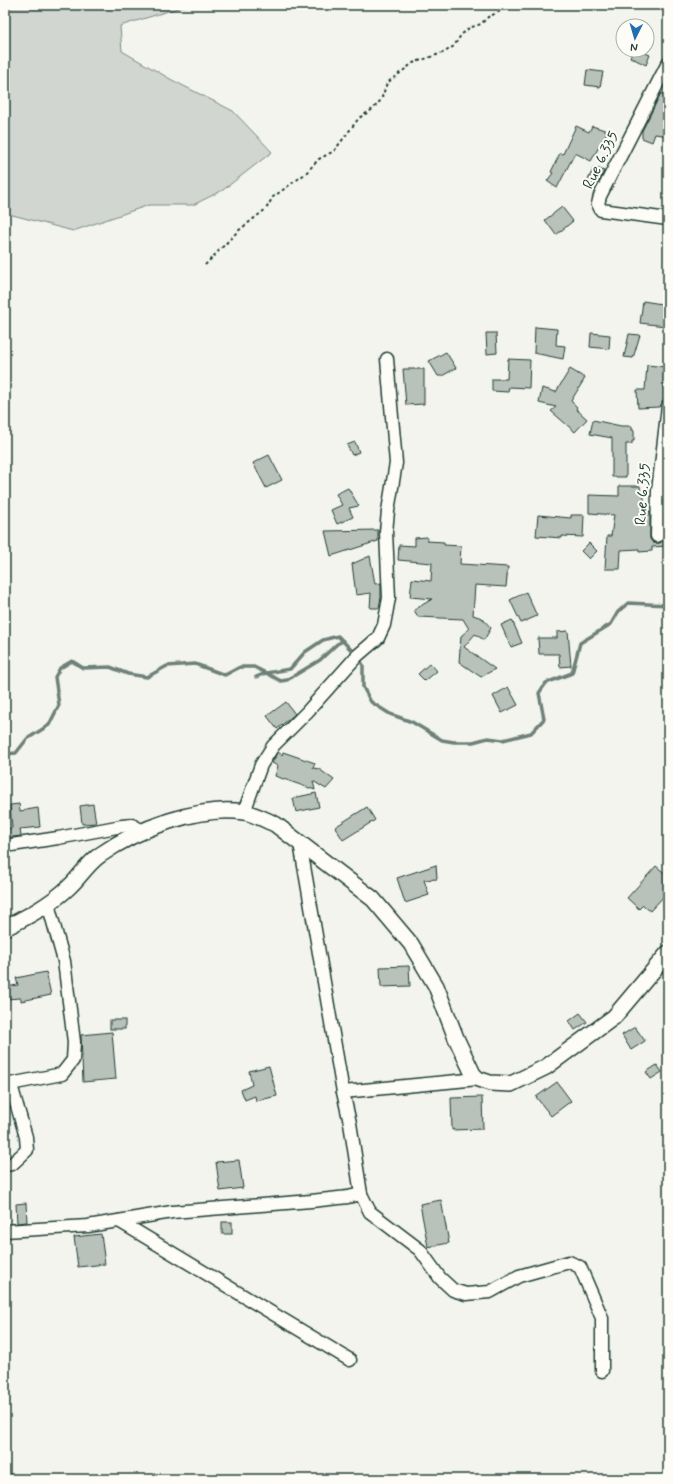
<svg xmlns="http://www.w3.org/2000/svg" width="673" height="1484" viewBox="0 0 673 1484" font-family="Mynerve,sans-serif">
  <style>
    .green { fill: #d1d6d1; stroke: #788a82 }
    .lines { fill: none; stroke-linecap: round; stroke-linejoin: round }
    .stream { stroke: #6e8179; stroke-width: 3.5 }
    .building { fill: #b9c1bb; stroke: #1f3d34 }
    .minor-casing { stroke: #1f3d34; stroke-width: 15 }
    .tertiary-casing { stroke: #1f3d34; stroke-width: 18 }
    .path { stroke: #1f3d34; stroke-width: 2; stroke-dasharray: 3 3; stroke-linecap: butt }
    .minor { stroke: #fdfcf7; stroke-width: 12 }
    .tertiary { stroke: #fdfcf7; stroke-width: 15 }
    .labels { text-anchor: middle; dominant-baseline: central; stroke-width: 4; stroke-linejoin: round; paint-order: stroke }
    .street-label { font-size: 16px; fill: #1f3d34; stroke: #fdfcf7 }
  </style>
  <rect width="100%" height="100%" fill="#f4f4ef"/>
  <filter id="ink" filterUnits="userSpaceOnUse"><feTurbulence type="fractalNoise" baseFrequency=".025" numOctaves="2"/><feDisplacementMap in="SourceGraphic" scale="8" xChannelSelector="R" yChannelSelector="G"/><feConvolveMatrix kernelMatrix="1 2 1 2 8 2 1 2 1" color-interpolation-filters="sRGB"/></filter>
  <g filter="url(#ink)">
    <!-- green -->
    <polygon class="green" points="5,5 188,5 120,26 122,51 172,80 233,111 272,152 223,190 193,205 149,205 73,231 5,213"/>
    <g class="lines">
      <!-- stream -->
      <g class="stream">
        <polyline points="256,677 266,673 281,681 287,680 320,660 337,644 343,641"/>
        <polyline points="5,754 16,753 27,739 49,725 59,705 55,677 60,668 72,661 83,668 110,667 128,674 147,677 167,666 195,664 225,675 240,667 254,667 266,673 290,669 305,652 323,640 338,636 357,656 363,665 363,687 371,702 390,714 412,722 442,740 454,742 473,742 488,738 503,740 531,733 544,719 539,693 546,683 572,673 580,643 611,624 618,612 628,603 668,605"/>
      </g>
    </g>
    <!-- building -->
    <g class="building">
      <polygon points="633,50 638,50 650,55 646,65 630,57"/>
      <polygon points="587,70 603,72 600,87 585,85"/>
      <polygon points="661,93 668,97 668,136 655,134 652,142 642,138 642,131"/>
      <polygon points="576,126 589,132 592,126 608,131 591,161 575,153 557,188 547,181 553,173 551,172 560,153 563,154"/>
      <polygon points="594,167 604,171 597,186 587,182"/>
      <polygon points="562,207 573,221 556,235 545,220"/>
      <polygon points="643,301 668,305 668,317 666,317 665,326 640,323"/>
      <polygon points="535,327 557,329 556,345 565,346 563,359 534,353"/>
      <polygon points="486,333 496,333 497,353 487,354"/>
      <polygon points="591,333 610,335 609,349 590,347"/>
      <polygon points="629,334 640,335 633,358 624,357"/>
      <polygon points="446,352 456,368 442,376 438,376 429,361"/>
      <polygon points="508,359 530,360 529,388 509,387 508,392 492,391 492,379 507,379"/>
      <polygon points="647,365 666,367 664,390 666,389 667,399 659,407 638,408 637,390 645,390"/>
      <polygon points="403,369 424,369 424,404 406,405"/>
      <polygon points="570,369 585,378 571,401 577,407 576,409 587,419 575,432 551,411 556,407 539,403 542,388 556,392"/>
      <polygon points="593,420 621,426 632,426 632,430 634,430 634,441 632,441 632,444 626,444 626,477 612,477 612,438 590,434"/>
      <polygon points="355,442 359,452 352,455 347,445"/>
      <polygon points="269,455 282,480 266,488 253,463"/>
      <polygon points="619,486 640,486 641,494 644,494 644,511 650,511 650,539 653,543 660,543 664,540 665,531 668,530 668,546 652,547 652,551 639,552 639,549 621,550 620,569 605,569 607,536 611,536 614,515 589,513 589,495 619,496"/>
      <polygon points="348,488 359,506 349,508 353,517 337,524 331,510 342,505 336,494"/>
      <polygon points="538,515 571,518 571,515 584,515 583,537 562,536 562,538 536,536"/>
      <polygon points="378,530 378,541 331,556 325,531"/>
      <polygon points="427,537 427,541 444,542 444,545 461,546 460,564 508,567 506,587 475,585 473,615 482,618 491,628 484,640 475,634 464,647 495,669 481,677 459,662 461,636 469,629 463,619 418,617 414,610 432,599 410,597 412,579 431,581 432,563 398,560 399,545 415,546 415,538"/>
      <polygon points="589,543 597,551 589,559 581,551"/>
      <polygon points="370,556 375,584 381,583 381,597 379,608 370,608 371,593 356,595 352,564"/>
      <polygon points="526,592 537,616 521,623 510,600"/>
      <polygon points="512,620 522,643 511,647 501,625"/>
      <polygon points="568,631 571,666 560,667 559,654 539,654 538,638 557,638 557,632"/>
      <polygon points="430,663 437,671 425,681 418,674"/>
      <polygon points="508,687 518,705 502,713 493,696"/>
      <polygon points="286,702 295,714 277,729 267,716"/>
      <polygon points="278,752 282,755 283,752 315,763 313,768 319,769 334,780 326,789 313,781 315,790 275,776 278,766 272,763"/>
      <polygon points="316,793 319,807 296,812 293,798"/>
      <polygon points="19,804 20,811 38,808 40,827 20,829 21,836 5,838 5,829 12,828 10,805"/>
      <polygon points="93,804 96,823 82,824 80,806"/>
      <polygon points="367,807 375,820 343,840 335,827"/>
      <polygon points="436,865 437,879 424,880 429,895 405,903 397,878"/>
      <polygon points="656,866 668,876 668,892 650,911 643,905 639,909 627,898"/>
      <polygon points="409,966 410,986 381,987 380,967"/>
      <polygon points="46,972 51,995 21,1001 21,998 5,999 5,987 18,985 16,978"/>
      <polygon points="580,1013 587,1022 575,1030 569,1021"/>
      <rect x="110" y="1020" width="15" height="9"/>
      <polygon points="635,1027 645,1041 631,1050 622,1035"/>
      <polygon points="112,1032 116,1079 83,1082 81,1035"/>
      <polygon points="657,1065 662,1072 651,1079 646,1072"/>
      <polygon points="269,1066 277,1096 256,1101 255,1096 245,1100 241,1090 252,1085 249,1071"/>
      <polygon points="557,1082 571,1101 551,1116 536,1097"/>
      <polygon points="482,1097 483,1129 452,1130 451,1098"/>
      <polygon points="239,1160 243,1188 220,1191 216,1162"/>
      <polygon points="441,1200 449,1243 428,1247 420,1204"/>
      <polygon points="26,1203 27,1222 17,1223 16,1204"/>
      <rect x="222" y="1222" width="10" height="12"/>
      <polygon points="101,1234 105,1264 78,1267 74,1237"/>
    </g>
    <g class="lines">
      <!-- minor casing -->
      <g class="minor-casing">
        <g id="minor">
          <polyline points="668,63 600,196 598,204 601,210 668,219"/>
          <polyline points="657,536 658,491 668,406"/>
          <polyline points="244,812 261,765 273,746 307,712 357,656 378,638 384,625 389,598 386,532 388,511 396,463 387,359"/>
          <polyline points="300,843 343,1092"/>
          <polyline points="5,846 58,838 122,826 132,825 143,831"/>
          <polyline points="5,1085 62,1074 73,1060 74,1042 64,961 48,904"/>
          <polyline points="5,1165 12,1164 27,1150 26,1137 11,1085"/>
          <polyline points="361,1194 350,1123 343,1092 478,1079"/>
          <polyline points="119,1221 350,1360"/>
          <polyline points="5,1231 88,1226 172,1212 311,1201 348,1197 361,1194 370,1212 420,1250 440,1278 453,1290 466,1294 490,1292 519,1276 569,1262 580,1267 602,1318 602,1371"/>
        </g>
      </g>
      <!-- tertiary casing -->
      <g class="tertiary-casing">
        <path id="tertiary" d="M5 928C27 917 50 905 69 887 80 877 88 863 100 855 137 829 199 805 244 812 255 814 265 820 275 824L373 899 411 944 436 986 456 1038 473 1074 478 1079 490 1083 511 1084 546 1067 614 1017 668 953"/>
      </g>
      <!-- path -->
      <polyline class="path" points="205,265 238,231 266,209 273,197 305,174 319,159 334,151 359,118 373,109 381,100 387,83 413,63 445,52 454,46 461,35 469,28 481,24 488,17 513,5"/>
      <!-- minor -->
      <use href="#minor" class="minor"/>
      <!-- tertiary -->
      <use href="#tertiary" class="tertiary"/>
    </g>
  </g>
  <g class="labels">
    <!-- street labels -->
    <g class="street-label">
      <text transform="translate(601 160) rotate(-64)">Rue 6.335</text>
      <text transform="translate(643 494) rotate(-86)">Rue 6.335</text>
    </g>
  </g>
  <!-- margin -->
  <rect width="673" height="1484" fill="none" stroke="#fdfcf7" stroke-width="20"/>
  <rect x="10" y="10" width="653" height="1464" fill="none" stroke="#1f3d34" stroke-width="1.5" filter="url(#ink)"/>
  <!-- north arrow -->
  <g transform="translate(635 38) rotate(185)"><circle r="19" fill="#fdfcf7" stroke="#a4b0a9"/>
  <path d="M0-3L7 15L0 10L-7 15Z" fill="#1f6fb2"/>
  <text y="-6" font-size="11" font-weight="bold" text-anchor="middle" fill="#1f3d34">N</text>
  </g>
</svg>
